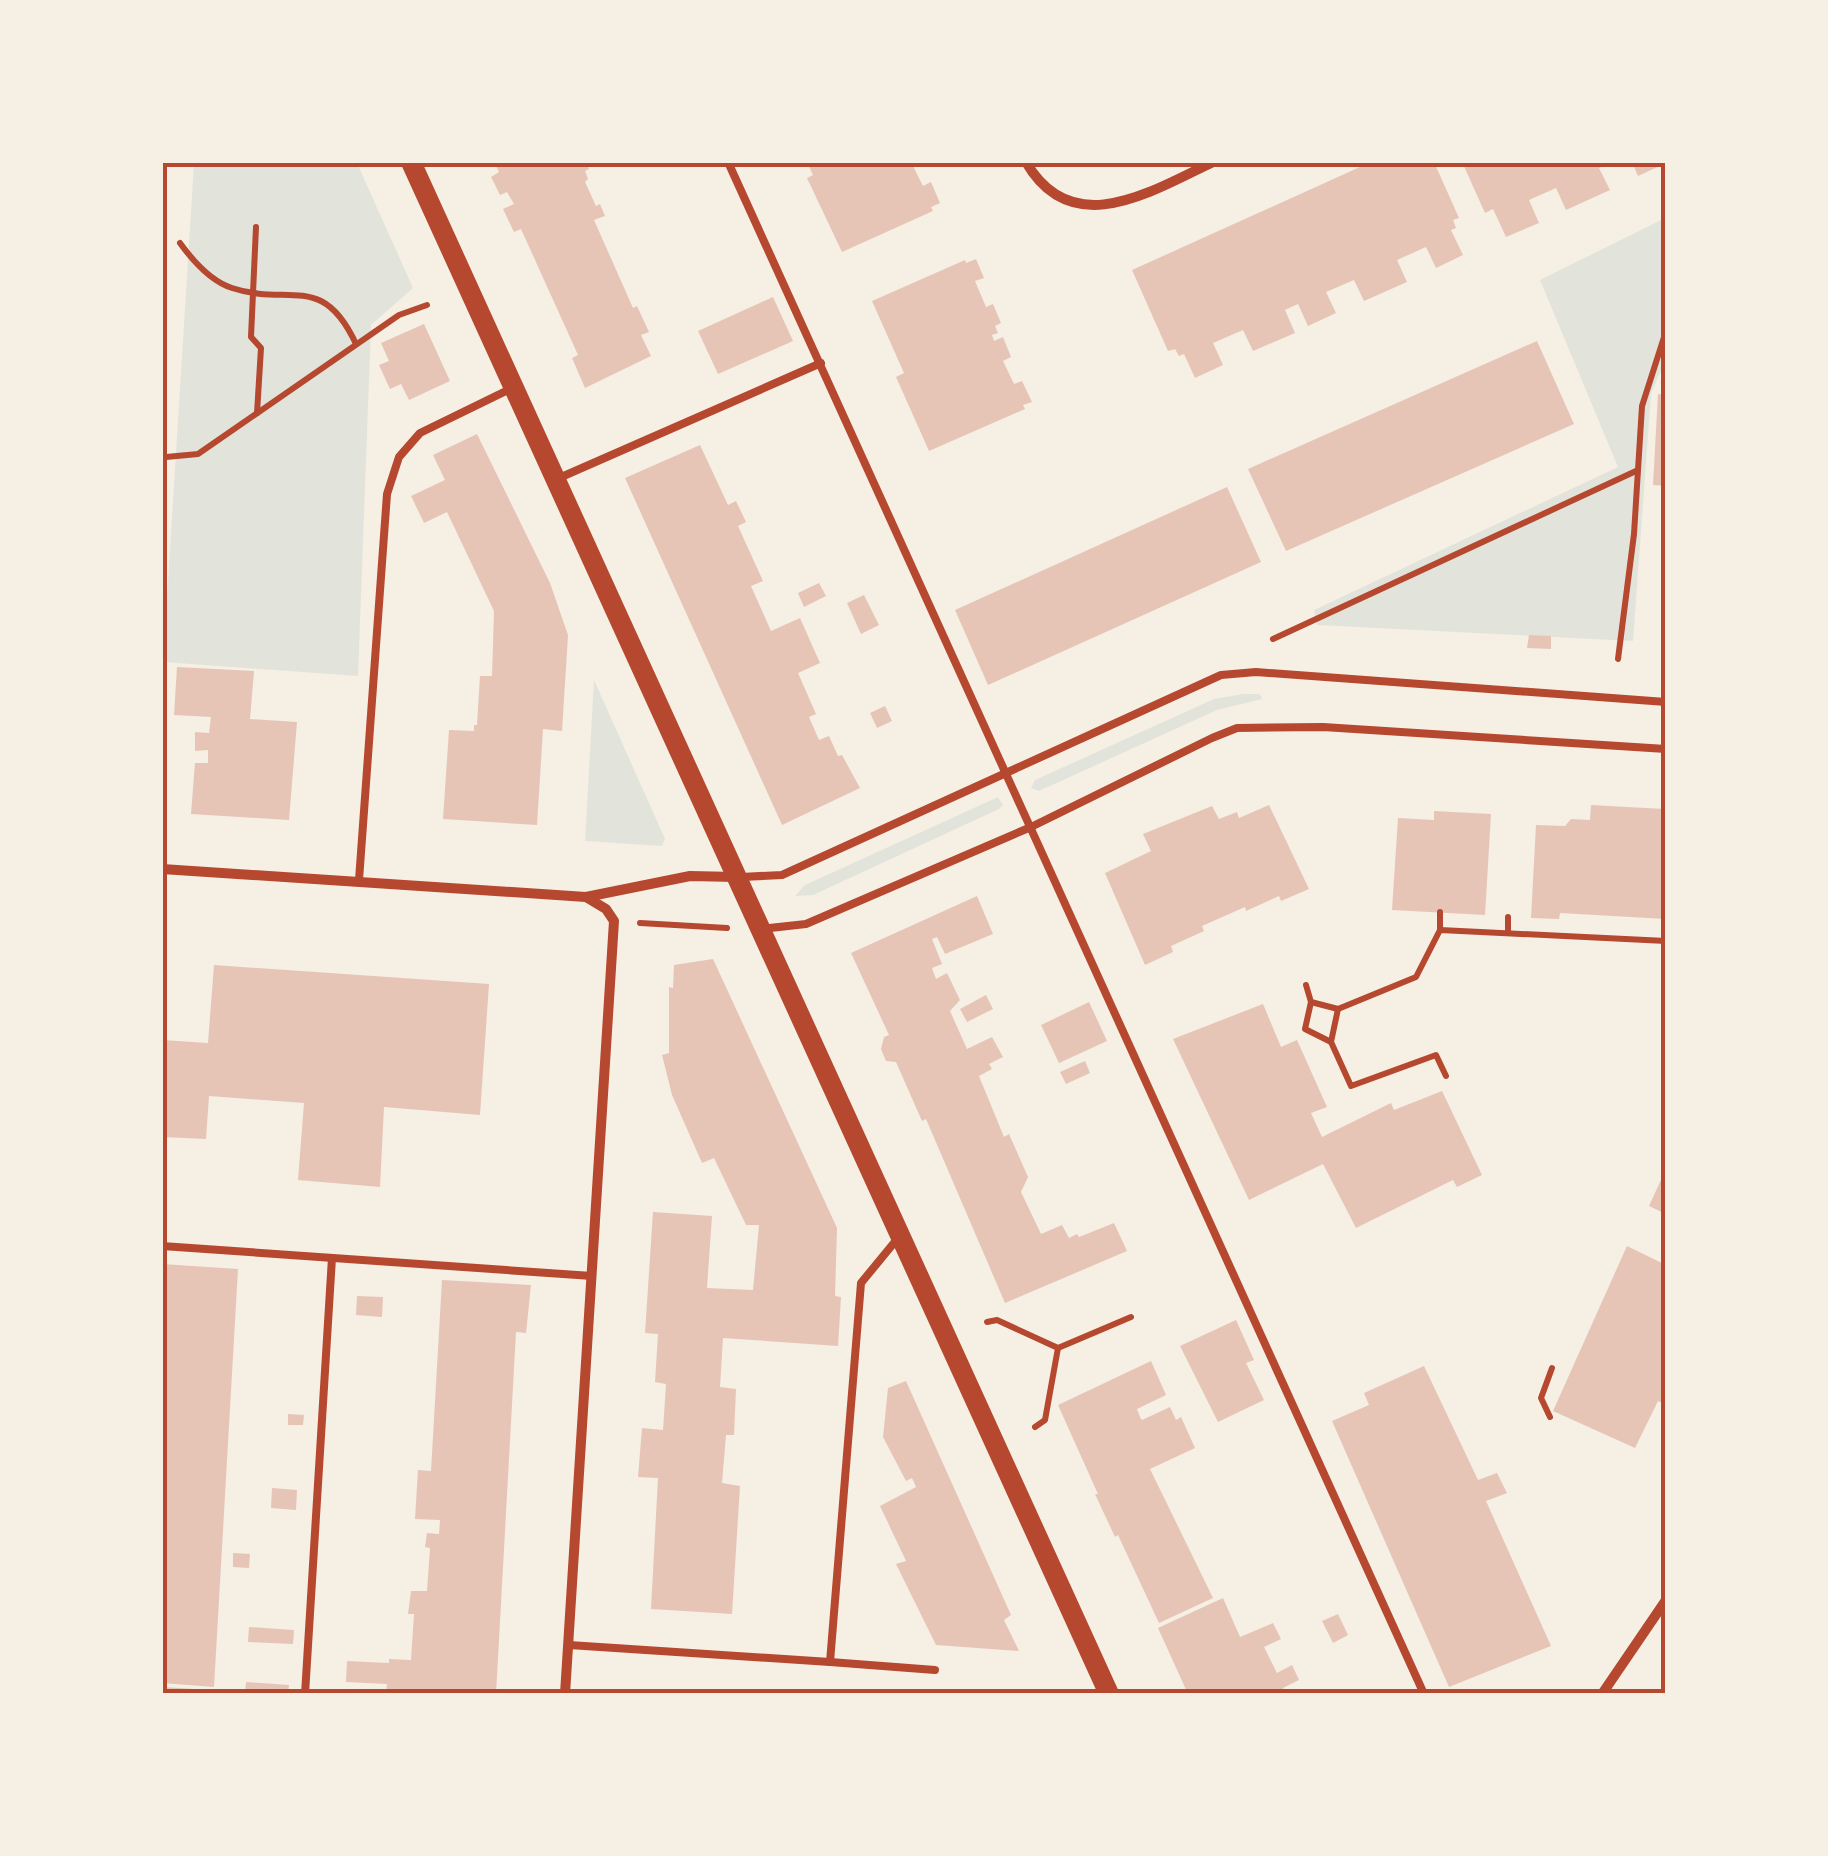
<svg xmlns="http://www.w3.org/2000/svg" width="1828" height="1856" viewBox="0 0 1828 1856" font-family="'IBM Plex Sans',sans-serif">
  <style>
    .green { fill: #e2e4dc }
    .building { fill: #e6c5b7 }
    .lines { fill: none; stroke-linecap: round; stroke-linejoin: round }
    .path { stroke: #b5482f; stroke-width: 6 }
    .service { stroke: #b5482f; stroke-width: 8 }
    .minor { stroke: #b5482f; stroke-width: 10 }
    .secondary { stroke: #b5482f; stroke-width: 20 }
    .neatline { fill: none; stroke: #b5482f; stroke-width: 4 }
  </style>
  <rect width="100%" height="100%" fill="#f6efe4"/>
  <!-- green -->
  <g class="green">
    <polygon points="194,163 357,163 413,288 371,325 358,676 163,662"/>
    <polygon points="1665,218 1665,361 1651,394 1633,641 1317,625 1314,610 1618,467 1540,280"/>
    <polygon points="594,680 665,839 662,846 585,841"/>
    <polygon points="1243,694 1260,694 1262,699 1217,710 1039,791 1031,788 1035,780 1214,699"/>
    <polygon points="998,797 1003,805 999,809 813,895 795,896 805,885"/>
  </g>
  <!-- building -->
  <g class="building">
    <polygon points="494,162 586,162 589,169 585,171 588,179 585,182 596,206 600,204 605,216 594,220 633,308 637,306 649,332 641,335 651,356 585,388 572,358 578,355 521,229 514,232 503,209 514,204 507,192 500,195 491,177 499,172"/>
    <polygon points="807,162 911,162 923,186 931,182 940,203 931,207 933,211 842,252 807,178 813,175"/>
    <polygon points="1371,162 1434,162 1459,218 1453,220 1456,228 1451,230 1463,255 1436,268 1426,247 1397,260 1407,282 1364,301 1354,280 1326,292 1336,313 1308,326 1298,304 1285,310 1295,333 1253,351 1243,330 1213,343 1223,365 1195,378 1184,354 1179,356 1175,349 1168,351 1132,270"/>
    <polygon points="1462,162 1612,162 1599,168 1610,190 1566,210 1556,188 1529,200 1539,223 1506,237 1493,209 1485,213"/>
    <polygon points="1632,162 1666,162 1666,163 1638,176"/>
    <polygon points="976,259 984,278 975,281 986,307 993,304 1001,323 995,326 998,333 992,335 994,341 1003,337 1011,357 1003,361 1014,384 1022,381 1032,402 1023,405 1025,409 929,451 896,377 904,373 872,301 965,260 966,263"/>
    <polygon points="773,297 793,341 718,374 698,331"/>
    <polygon points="424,324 450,381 409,400 401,384 390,389 379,365 389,361 381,343"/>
    <polygon points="1537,341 1574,424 1286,551 1248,469"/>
    <polygon points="1658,394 1666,395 1666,486 1653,485"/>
    <polygon points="477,434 550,583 568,635 562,731 543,729 537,825 443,819 449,730 474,731 474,725 477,725 480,676 492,676 494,611 447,512 424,523 411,496 445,480 433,455"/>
    <polygon points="700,445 728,505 736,501 746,522 738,526 763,581 751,586 771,631 800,618 820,663 798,673 816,714 809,717 819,740 829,736 838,756 842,755 860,788 782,825 625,478"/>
    <polygon points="1227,487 1261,562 988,685 955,610"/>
    <polygon points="819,583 826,596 804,607 798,593"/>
    <polygon points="864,595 879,625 861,634 847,603"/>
    <polygon points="1529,635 1551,636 1551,649 1527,648"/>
    <polygon points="177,667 254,671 250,719 297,722 289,820 191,814 195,763 208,763 208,750 195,751 195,732 209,733 211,717 174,715"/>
    <polygon points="885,706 892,721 877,728 870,713"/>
    <polygon points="1269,805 1309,889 1281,901 1279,896 1246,911 1245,907 1202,926 1204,931 1171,946 1173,952 1145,965 1105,873 1151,851 1143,834 1212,806 1219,819 1237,812 1239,818"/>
    <polygon points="1591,805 1664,809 1666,919 1560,913 1559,919 1531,918 1536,825 1565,826 1571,819 1590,820"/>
    <polygon points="1434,811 1491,814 1485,915 1392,910 1398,818 1434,820"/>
    <polygon points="977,896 993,934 945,954 937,937 932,939 942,964 932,968 936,979 947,973 960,1000 950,1011 967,1049 992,1037 1003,1057 989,1064 992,1069 979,1076 1004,1137 1009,1134 1028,1177 1021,1192 1041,1234 1062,1225 1069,1238 1077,1234 1079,1237 1114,1223 1127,1251 1005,1303 926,1119 922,1121 896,1062 886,1061 881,1049 884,1037 889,1035 851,953"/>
    <polygon points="713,959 837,1228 835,1296 841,1297 838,1346 723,1338 720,1387 736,1389 734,1435 726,1435 722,1483 740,1486 732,1614 651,1609 658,1478 638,1477 642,1428 663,1430 666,1384 655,1382 658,1334 645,1333 653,1212 712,1216 707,1288 753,1290 759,1225 746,1225 714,1158 702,1163 672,1095 662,1055 669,1053 669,987 673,988 674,965"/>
    <polygon points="214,965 489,984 480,1115 384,1107 380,1187 298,1180 304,1103 209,1096 206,1139 162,1137 162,1040 208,1043"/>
    <polygon points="986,995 993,1009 967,1022 960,1009"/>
    <polygon points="1089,1002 1107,1041 1059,1063 1041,1025"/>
    <polygon points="1263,1004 1281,1047 1297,1040 1327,1107 1311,1113 1322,1137 1391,1103 1394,1110 1442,1091 1482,1175 1457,1187 1453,1180 1356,1228 1323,1164 1249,1200 1173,1039"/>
    <polygon points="1085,1061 1090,1073 1066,1084 1060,1072"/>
    <polygon points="1666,1169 1666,1214 1649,1206"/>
    <polygon points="1627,1246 1666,1265 1666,1405 1658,1401 1635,1448 1553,1411"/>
    <polygon points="162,1264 238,1269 214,1687 162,1683"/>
    <polygon points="442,1280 531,1285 526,1333 516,1332 496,1694 386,1694 387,1684 346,1682 347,1661 389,1663 389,1659 411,1660 414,1614 408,1614 411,1591 427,1591 430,1548 425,1547 427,1533 439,1534 440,1520 415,1519 418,1470 431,1471"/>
    <polygon points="357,1296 383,1297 382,1317 356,1315"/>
    <polygon points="1236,1320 1254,1360 1246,1363 1264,1400 1218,1422 1180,1346"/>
    <polygon points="1151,1361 1166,1395 1137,1409 1140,1417 1142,1420 1170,1407 1176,1420 1181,1417 1195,1448 1150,1469 1213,1598 1159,1623 1118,1535 1115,1537 1095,1494 1098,1494 1058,1405"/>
    <polygon points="1424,1366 1478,1480 1497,1473 1507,1493 1486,1501 1551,1646 1449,1687 1332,1421 1369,1405 1364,1393"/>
    <polygon points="906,1381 1011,1615 1004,1620 1019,1651 936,1645 896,1564 906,1561 880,1506 916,1487 912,1478 906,1481 883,1437 888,1388"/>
    <polygon points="288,1414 304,1415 303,1425 288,1425"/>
    <polygon points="272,1488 297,1490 296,1510 271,1508"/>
    <polygon points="233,1553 250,1554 249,1568 233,1567"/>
    <polygon points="1223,1598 1240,1637 1273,1623 1281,1639 1264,1647 1277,1673 1292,1665 1299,1680 1283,1688 1285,1694 1188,1694 1158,1628"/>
    <polygon points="1338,1614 1348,1635 1333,1643 1322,1621"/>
    <polygon points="249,1627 294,1630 293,1644 248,1642"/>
    <polygon points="246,1682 289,1685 288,1694 245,1694"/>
    <polygon points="162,1687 195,1689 195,1694 162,1694"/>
  </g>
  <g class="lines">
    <!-- path -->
    <g class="path">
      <polyline points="256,227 251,337 261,348 257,413"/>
      <path d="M180 243C193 261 210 281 232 288 289 307 322 271 356 344"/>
      <polyline points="166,457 198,454 399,315 427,305"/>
      <polyline points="1273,639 1636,471"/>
      <polyline points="1618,659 1634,534 1642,406 1666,331"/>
      <polyline points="1440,912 1440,930"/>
      <polyline points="640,923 727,928"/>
      <polyline points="1508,933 1508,917"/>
      <polyline points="1306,985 1311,1002 1338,1009 1416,977 1440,930 1666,941"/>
      <polyline points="1311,1002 1305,1029 1331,1042 1351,1086 1436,1055 1446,1076"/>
      <polyline points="1331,1042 1338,1009"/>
      <polyline points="987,1322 997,1320 1058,1348 1045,1420 1035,1427"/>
      <polyline points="1058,1348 1131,1317"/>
      <polyline points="1550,1417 1541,1398 1552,1368"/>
    </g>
    <!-- service -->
    <g class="service">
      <polyline points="728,162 1424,1694"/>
      <polyline points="559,478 821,363"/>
      <polyline points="741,877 782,875 1221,675 1256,672 1666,702"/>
      <polyline points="359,880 387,494 399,457 420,433 510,389"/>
      <polyline points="761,929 806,924 1031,827 1212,738 1237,728 1323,727 1666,749"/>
      <polyline points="162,1246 592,1276"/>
      <polyline points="569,1645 830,1662 861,1283 898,1238"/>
      <polyline points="830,1662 935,1670"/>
      <polyline points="305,1694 332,1258"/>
    </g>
    <!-- minor -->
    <g class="minor">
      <path d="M1026 162C1072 242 1152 191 1213 162"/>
      <polyline points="162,869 586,897 690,876 736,877"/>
      <polyline points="565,1694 614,921 606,909 586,897"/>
      <polyline points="1602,1694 1666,1600"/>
    </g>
    <!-- secondary -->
    <polyline class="secondary" points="411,162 1109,1694"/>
  </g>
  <!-- border -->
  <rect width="1828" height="1856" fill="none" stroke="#f6efe4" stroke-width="330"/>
  <rect x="165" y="165" width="1498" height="1526" class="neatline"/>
</svg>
